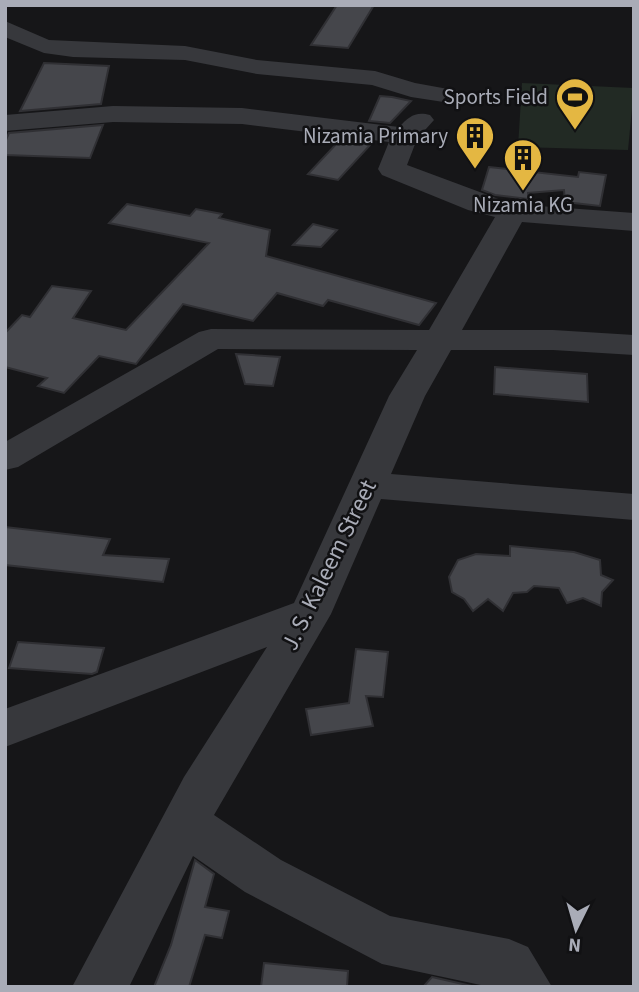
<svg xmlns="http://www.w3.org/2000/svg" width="639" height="992" viewBox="0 0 639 992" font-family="'Source Sans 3',sans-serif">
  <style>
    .green { fill: #222a24 }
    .building { fill: #45464b; stroke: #303034; stroke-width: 2 }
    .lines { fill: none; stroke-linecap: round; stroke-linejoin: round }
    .minor { fill: #37383c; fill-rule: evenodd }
    .labels { text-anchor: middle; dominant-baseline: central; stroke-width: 5; stroke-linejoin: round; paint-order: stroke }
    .far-poi-label { font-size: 21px; fill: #a9acb7; stroke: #111113; text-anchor: end }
    .street-label { font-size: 24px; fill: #a9acb7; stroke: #111113 }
  </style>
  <rect width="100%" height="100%" fill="#161618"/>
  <!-- green -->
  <polygon class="green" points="522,83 634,88 628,150 518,147"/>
  <!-- building -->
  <g class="building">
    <polygon points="337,5 374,5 348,48 311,45"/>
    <polygon points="44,63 109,66 101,104 20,111"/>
    <polygon points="380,96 392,97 411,101 390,123 369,121"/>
    <polygon points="103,125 90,158 5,155 5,142 9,133"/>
    <polygon points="339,141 359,145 361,141 372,143 338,180 308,174"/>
    <polygon points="489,167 578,177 579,172 606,175 600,206 565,202 564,190 528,193 528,199 495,195 482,190"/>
    <polygon points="127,204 190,216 196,209 222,214 219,218 270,230 266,256 436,303 419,325 328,300 323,306 277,293 253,321 183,304 136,364 99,356 64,393 38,386 47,378 5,367 5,333 22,315 30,317 52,286 91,291 73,318 126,330 209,243 109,223"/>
    <polygon points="313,224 337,230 321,247 293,245"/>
    <polygon points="236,354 280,357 273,386 245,384"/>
    <polygon points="495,367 587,374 588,402 494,394"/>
    <polygon points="5,527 110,539 103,555 169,559 163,582 5,565"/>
    <polygon points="510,546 574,552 600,560 601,575 613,580 602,592 601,606 583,598 567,603 559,588 534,586 527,592 513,593 503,611 488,599 473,611 464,599 452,592 449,577 458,560 476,554 510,556"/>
    <polygon points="18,642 104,648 97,672 92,674 9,668"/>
    <polygon points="356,649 388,652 383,697 366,696 373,726 311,735 306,709 349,703"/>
    <polygon points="195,860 214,874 205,907 229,911 222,938 205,935 189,987 154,987 171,945"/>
    <polygon points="264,963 348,971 347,987 261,987"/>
    <polygon points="432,977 476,987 423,987"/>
  </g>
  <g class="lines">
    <!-- minor -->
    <g class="minor">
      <polygon points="5,21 49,40 185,46 257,60 375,71 415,83 459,91 462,96 459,101 450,103 411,97 372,85 257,74 185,60 73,57 44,53 5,37"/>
      <path d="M113 106 242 108 399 127C409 117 415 111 430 115L434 120 417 139 407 165 512 204 634 213V231L522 222 462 330H553L634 335V355L553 350H451L425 396 391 474 634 494V520L381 499 331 614 214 815 281 860 390 916 509 939 528 947 552 987H490L382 964 245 892 193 856 129 987H72L184 777 267 647 5 747V709L294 603 389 396 417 350 218 349 18 467 5 470V442L199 332 211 329 429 330 495 217 468 210 382 175 378 169 389 142 242 124 113 122 5 131V115Z"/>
    </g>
  </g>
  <!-- icons -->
  <defs>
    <g id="stadium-pin" transform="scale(2.0125)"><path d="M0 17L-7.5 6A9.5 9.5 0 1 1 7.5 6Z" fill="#e4b742" stroke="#111113"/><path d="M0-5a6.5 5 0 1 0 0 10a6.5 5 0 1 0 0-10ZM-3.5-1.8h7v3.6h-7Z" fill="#111"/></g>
    <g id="building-pin" transform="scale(2.0125)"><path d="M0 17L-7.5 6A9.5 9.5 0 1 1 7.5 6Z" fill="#e4b742" stroke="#111113"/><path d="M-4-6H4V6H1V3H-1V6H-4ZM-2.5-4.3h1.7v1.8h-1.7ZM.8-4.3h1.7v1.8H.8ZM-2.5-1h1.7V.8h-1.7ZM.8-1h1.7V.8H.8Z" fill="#111"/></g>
  </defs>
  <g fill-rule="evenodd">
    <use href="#stadium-pin" x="575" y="97"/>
    <use href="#building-pin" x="475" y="136"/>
    <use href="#building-pin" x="523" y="158"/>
  </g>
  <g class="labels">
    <!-- far-poi labels -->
    <g class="far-poi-label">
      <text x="548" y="97">Sports Field</text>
      <text x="448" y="136">Nizamia Primary</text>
      <text x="523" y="205" text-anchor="middle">Nizamia KG</text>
    </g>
    <!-- street labels -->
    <g class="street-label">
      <text transform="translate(329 565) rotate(-64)">J. S. Kaleem Street</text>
    </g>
  </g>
  <!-- border -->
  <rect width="639" height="992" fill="none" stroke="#a9acb7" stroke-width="14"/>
  <!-- north arrow -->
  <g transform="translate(576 929) rotate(185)" stroke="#111113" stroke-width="5" paint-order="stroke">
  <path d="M0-5L12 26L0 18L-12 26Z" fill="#a9acb7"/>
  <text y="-10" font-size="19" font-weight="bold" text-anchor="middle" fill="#a9acb7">N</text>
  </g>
</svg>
